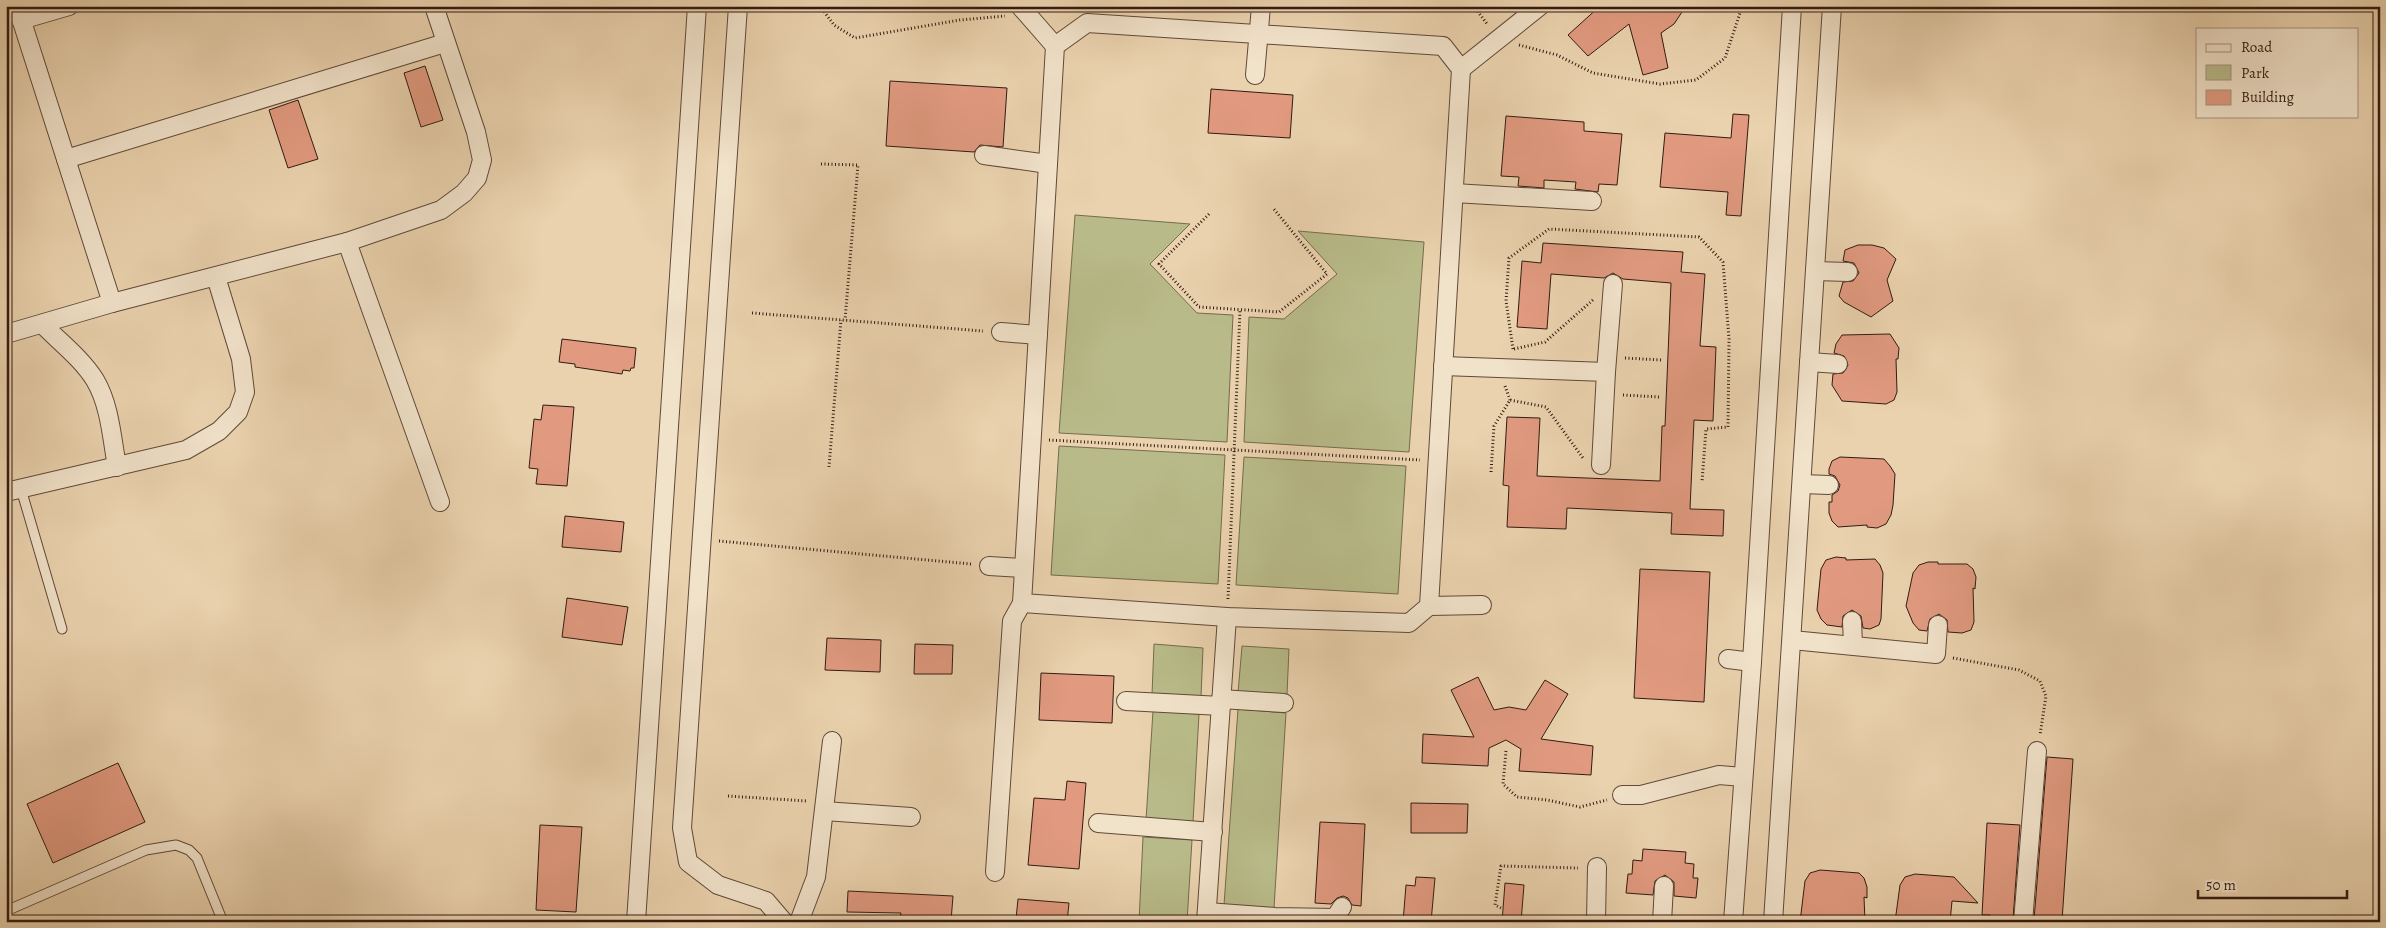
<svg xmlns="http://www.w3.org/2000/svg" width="2386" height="928" viewBox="0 0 2386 928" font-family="Alegreya,serif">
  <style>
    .green { fill: #b8bb89; stroke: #756b4d }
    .building { fill: #e19a80; stroke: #321b11 }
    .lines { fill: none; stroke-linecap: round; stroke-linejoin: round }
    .service-casing { stroke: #604938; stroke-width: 11 }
    .minor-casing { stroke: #604938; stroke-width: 20 }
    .path { stroke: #321b11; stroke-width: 3; stroke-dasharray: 1 2.5; stroke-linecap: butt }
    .service { stroke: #f1e2ca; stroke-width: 9 }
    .minor { stroke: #f1e2ca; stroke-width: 18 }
  </style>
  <rect width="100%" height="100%" fill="#ead2ae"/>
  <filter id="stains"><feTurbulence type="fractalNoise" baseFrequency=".004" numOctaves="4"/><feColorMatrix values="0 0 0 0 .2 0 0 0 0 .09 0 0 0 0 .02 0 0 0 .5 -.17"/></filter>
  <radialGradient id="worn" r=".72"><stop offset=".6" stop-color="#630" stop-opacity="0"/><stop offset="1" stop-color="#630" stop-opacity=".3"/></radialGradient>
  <!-- green -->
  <g class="green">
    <polygon points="1075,215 1190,224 1150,264 1197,313 1233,315 1227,442 1059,433"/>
    <polygon points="1298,231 1424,242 1409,452 1244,442 1249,317 1284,319 1337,274"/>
    <polygon points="1059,446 1225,455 1218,584 1051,575"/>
    <polygon points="1244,457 1406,466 1398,594 1236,585"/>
    <polygon points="1154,644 1203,648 1201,697 1152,695"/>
    <polygon points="1242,646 1289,649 1287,694 1238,693"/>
    <polygon points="1238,709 1286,713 1274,908 1224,905"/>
    <polygon points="1153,711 1199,714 1193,822 1146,820"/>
    <polygon points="1143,837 1192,840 1187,922 1139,922"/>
  </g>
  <!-- building -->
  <g class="building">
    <polygon points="1600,6 1686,6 1674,24 1661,33 1668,68 1643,75 1629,24 1588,56 1568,35"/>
    <polygon points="425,66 443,120 421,127 404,73"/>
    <polygon points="890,81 1007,88 1003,147 980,145 974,152 886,146"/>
    <polygon points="1211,89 1293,95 1290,138 1208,133"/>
    <polygon points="298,100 318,159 288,168 269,110"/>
    <polygon points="1733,114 1749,115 1741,216 1726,215 1728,192 1660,187 1665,133 1731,138"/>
    <polygon points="1506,116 1584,122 1584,131 1622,134 1617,185 1599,184 1598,192 1575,189 1576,182 1544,180 1544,188 1518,186 1519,177 1501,176"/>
    <polygon points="1543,243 1683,252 1681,272 1705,274 1700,346 1716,347 1713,421 1694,420 1690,509 1724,510 1723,536 1671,534 1672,513 1567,508 1566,529 1507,527 1509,486 1503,485 1507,417 1540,418 1537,476 1660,481 1662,426 1665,426 1671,283 1623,279 1613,273 1604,278 1551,274 1547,329 1517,327 1522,261 1541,263"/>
    <polygon points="1858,245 1872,245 1884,248 1896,259 1887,280 1893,301 1871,317 1844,302 1839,296 1843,282 1853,281 1859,273 1854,263 1843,261 1845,250"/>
    <polygon points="1890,334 1899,348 1898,359 1896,359 1897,392 1894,400 1886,404 1842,401 1832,385 1833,374 1843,373 1848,365 1844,356 1834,353 1836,344 1842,335"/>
    <polygon points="562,339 636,348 634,368 631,368 630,371 623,370 622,374 575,367 575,364 559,362"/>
    <polygon points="543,405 574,407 567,486 536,484 538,469 529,468 534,419 541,420"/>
    <polygon points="1840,457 1884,459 1890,466 1895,474 1893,505 1891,515 1886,524 1877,528 1867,527 1867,525 1838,527 1832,521 1829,513 1829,502 1832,502 1832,495 1838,491 1840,485 1835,476 1829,474 1829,469 1832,461"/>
    <polygon points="565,516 624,522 621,552 562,547"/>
    <polygon points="1836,557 1846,558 1846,560 1875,559 1880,565 1883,573 1881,619 1879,625 1870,629 1863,628 1861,616 1852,610 1843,616 1842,627 1827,625 1821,619 1817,610 1821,569 1826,560"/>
    <polygon points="1928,562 1938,562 1938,564 1967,564 1973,569 1976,577 1975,589 1973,588 1974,622 1971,630 1962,633 1948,632 1947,620 1939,614 1930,619 1927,631 1919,630 1913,623 1906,606 1913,573 1919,565"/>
    <polygon points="1640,569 1710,572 1704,702 1634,698"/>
    <polygon points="567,598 628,607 622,645 562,637"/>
    <polygon points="827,638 881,640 880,672 825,670"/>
    <polygon points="915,644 953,645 952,674 914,674"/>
    <polygon points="1041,673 1114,676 1112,723 1039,720"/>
    <polygon points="1478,677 1494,710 1509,707 1526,710 1545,680 1568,694 1541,739 1593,746 1591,775 1519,771 1521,749 1506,740 1489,748 1488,766 1422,763 1423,734 1474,737 1451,690"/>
    <polygon points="2047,757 2073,759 2062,921 2034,920"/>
    <polygon points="118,763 145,822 53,863 27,804"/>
    <polygon points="1067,781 1086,783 1079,869 1028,865 1034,798 1065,800"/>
    <polygon points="1411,803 1468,804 1467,833 1411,833"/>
    <polygon points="1320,822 1365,824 1361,906 1352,905 1348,898 1343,896 1337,898 1331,904 1315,903"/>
    <polygon points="1987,823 2020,825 2013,919 2005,918 2004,922 1989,922 1990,915 1982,915"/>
    <polygon points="540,825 582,827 576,912 536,910"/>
    <polygon points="1643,849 1686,852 1685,863 1694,864 1693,878 1698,878 1696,898 1674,896 1674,882 1665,875 1655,881 1653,895 1626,893 1628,874 1632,874 1633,860 1642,861"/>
    <polygon points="1820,870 1859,873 1864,878 1867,887 1867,898 1864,897 1865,922 1800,922 1805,881 1810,873"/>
    <polygon points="1915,874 1954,877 1978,903 1952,901 1950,922 1895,922 1900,885 1905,877"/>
    <polygon points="1416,877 1435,878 1431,922 1403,922 1406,885 1415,886"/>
    <polygon points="1505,883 1524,885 1521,922 1502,922"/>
    <polygon points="848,891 953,896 951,921 900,918 901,913 847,912"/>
    <polygon points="1018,899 1069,903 1067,922 1016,919"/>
  </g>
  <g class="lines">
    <!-- service casing -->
    <g class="service-casing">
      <g id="service">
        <polyline points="21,489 62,629"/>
        <polyline points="6,911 146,850 176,845 189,850 197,858 223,922"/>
      </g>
    </g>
    <!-- minor casing -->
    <g class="minor-casing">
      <g id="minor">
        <polyline points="17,6 112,303"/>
        <polyline points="738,6 682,828 688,862 718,885 766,901 784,922"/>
        <polyline points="1020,6 1055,46"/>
        <polyline points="21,20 69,6"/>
        <polygon points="1087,23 1443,46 1461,69 1429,606 1409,623 1227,617 1022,603 1055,46"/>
        <polyline points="1461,69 1540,6"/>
        <polyline points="1255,75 1261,6"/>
        <polyline points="984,155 1048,164"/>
        <polyline points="66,159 445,43"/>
        <polyline points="1454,193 1592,201"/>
        <polyline points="347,242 440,502"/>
        <polyline points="1815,271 1848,272"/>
        <path d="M42 324C59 341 82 359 95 380 110 405 112 439 117 467"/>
        <polyline points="1001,332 1038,335"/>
        <polyline points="6,334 112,303 347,242 441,210 464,193 477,178 482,160 476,132 434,6"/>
        <polyline points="1809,362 1838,364"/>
        <polyline points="1443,366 1606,372 1601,465"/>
        <polyline points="1606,372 1613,284"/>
        <polyline points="1802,484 1829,485"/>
        <polyline points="6,492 186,450 219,431 238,412 245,392 241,359 216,277"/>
        <polyline points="989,566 1024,568"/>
        <polyline points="1429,606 1482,605"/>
        <polyline points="1852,621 1853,645"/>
        <polyline points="1792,640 1936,654 1938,625"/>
        <polyline points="1728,659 1752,662"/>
        <polyline points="1221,699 1284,703"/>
        <polyline points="1126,701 1221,706"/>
        <polyline points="1622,795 1641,795 1719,775 1743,777"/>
        <polyline points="824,811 911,817"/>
        <polyline points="1098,823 1213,832"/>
        <polyline points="995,872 1012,621 1022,603"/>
        <polyline points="1207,912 1275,917 1335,918 1342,907"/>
        <polyline points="636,922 697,6"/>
        <polyline points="799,922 816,877 832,741"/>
        <polyline points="1206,922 1227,617"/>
        <polyline points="1596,922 1597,867"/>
        <polyline points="1662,922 1664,886"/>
        <polyline points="1733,922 1752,662 1792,6"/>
        <polyline points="1773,922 1832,6"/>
        <polyline points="2023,922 2037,751"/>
      </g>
    </g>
    <!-- path -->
    <g class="path">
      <polyline points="820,6 834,25 855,38 960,20 1005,16"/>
      <polyline points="1483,6 1478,12 1488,25"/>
      <polyline points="1519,45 1557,55 1593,73 1660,84 1696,80 1725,58 1740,13 1740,6"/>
      <polyline points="821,164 858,165 845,320"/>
      <polyline points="1209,214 1159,264 1199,307 1279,312 1327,274 1273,208"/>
      <polyline points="752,313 983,331"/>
      <polyline points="1513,349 1506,301 1509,258 1549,229 1699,237 1723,262 1729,339 1728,427 1706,429 1702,482"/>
      <polyline points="1514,349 1545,342 1594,299"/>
      <polyline points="1625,358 1662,360"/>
      <polyline points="1505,386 1510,400"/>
      <polyline points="1623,395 1660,397"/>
      <polyline points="1049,440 1420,460"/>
      <polyline points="829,467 841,320"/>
      <polyline points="1491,472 1494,426 1510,400 1546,407 1583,458"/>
      <polyline points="719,541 971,564"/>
      <polyline points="1228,599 1240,310"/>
      <polyline points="1953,658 2019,670 2040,681 2046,696 2040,735"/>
      <polyline points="1506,751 1503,784 1517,797 1547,800 1580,807 1607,800"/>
      <polyline points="728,796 807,801"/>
      <polyline points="1501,908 1495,905 1501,866 1578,868"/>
      <polyline points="985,919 987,922"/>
    </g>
    <!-- service -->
    <use href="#service" class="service"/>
    <!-- minor -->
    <use href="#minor" class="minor"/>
  </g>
  <!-- margin -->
  <rect width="2386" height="928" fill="none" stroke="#ead2ae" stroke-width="25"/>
  <rect x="8" y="8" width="2371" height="913" fill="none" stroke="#321b11" stroke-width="2.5"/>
  <rect x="12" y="12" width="2361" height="903" fill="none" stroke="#321b11"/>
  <!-- legend -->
  <rect x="2196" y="28" width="162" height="90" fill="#f1e2ca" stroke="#a59280"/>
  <rect x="2206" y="44" width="25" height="8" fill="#f1e2ca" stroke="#a59280"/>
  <text x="2241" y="52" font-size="15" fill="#321b11">Road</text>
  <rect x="2206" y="65" width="25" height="15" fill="#b8bb89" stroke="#a59280"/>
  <text x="2241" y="78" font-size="15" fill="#321b11">Park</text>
  <rect x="2206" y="90" width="25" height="15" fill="#e19a80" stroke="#a59280"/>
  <text x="2241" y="102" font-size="15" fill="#321b11">Building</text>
  <!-- scale -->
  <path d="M2198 890v8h149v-8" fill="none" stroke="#321b11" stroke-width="2.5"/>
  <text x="2206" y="890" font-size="15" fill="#321b11" stroke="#f1e2ca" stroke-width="4" paint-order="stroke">50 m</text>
  <rect width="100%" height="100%" filter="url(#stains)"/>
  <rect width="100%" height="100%" fill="url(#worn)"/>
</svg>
